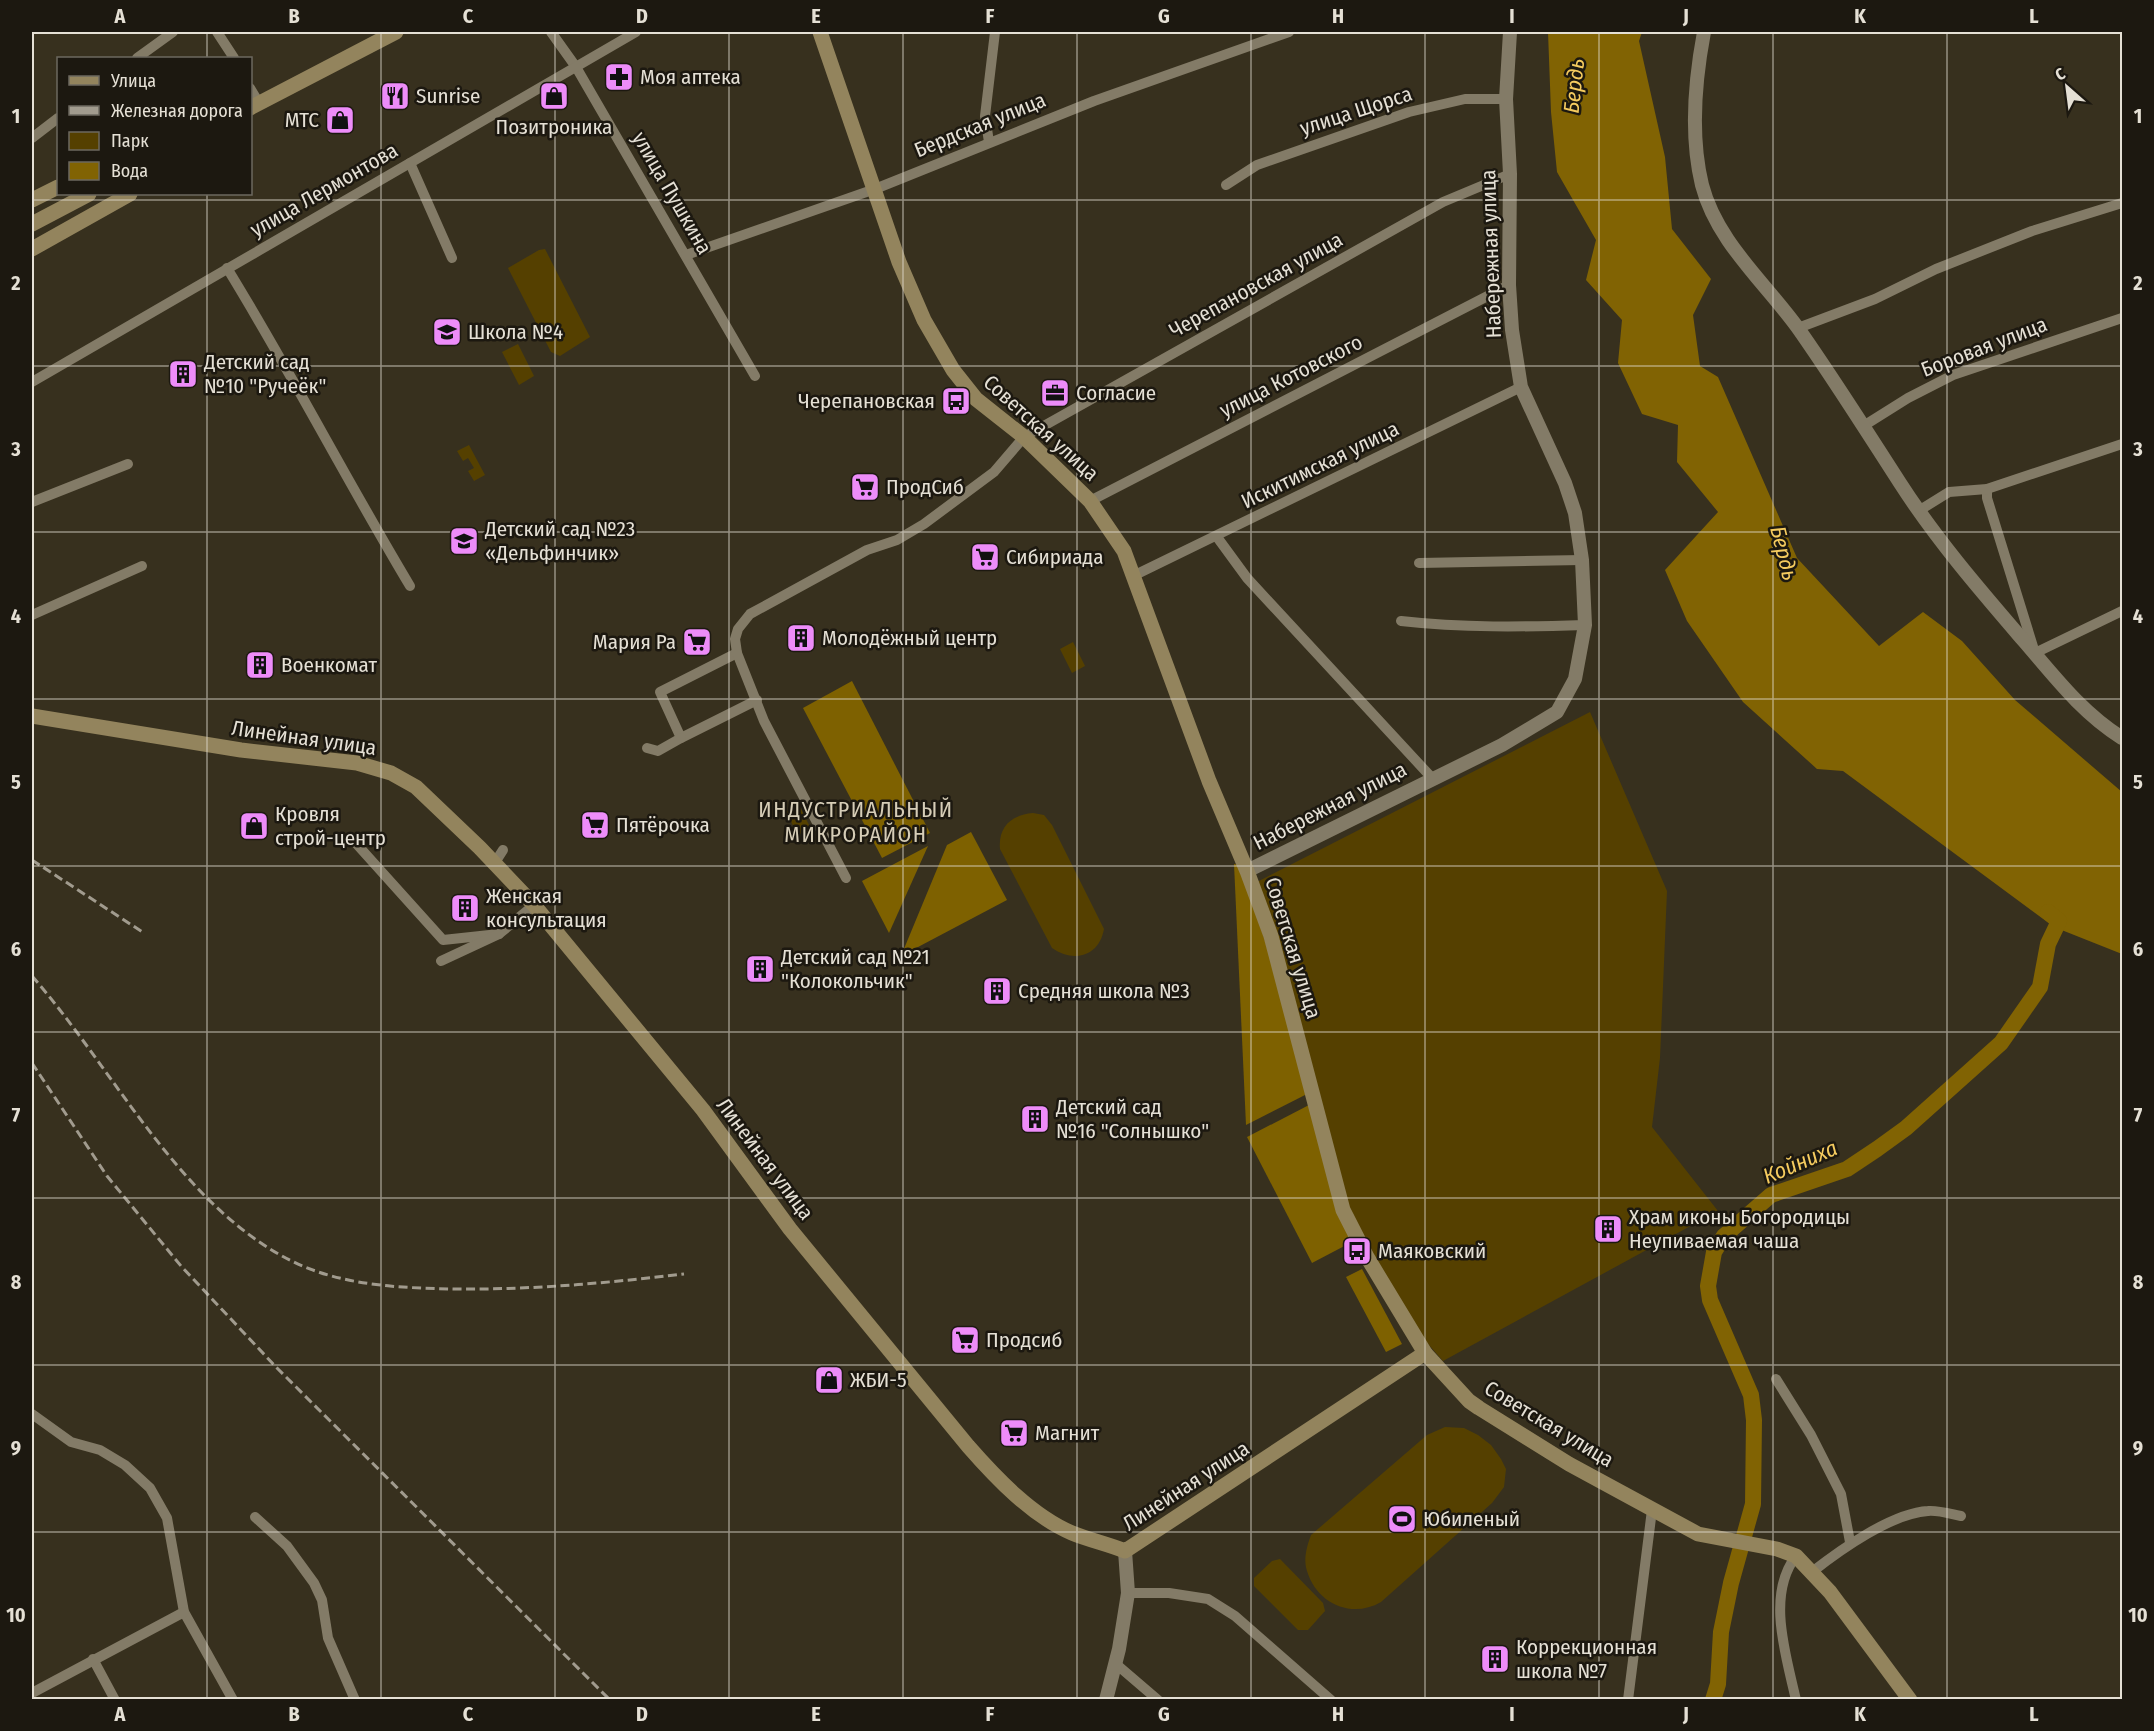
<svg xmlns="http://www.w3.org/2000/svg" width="2154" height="1731" viewBox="0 0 2154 1731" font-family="'Fira Sans Condensed',sans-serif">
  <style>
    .green { fill: #554000 }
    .forest { fill: #7e6100 }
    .water { fill: #816303 }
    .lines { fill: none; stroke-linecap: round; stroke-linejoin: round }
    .river { stroke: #816303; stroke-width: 16 }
    .minor { stroke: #837b67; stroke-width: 10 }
    .tertiary { stroke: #837b67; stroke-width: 14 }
    .secondary { stroke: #93845d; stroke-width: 15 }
    .rail { stroke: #a19b8e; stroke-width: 3; stroke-dasharray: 9 4.5; stroke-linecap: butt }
    .grid { fill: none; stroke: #e5e0d5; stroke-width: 1.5; stroke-opacity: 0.55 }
    .labels { text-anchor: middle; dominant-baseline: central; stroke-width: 5; stroke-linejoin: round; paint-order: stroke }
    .poi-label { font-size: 21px; fill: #e5e0d5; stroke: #1c1810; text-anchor: start }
    .street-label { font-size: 21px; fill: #e5e0d5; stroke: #1c1810 }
    .water-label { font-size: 22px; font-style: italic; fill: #f5cb5f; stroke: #1c1810 }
    .neighbourhood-label { font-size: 22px; letter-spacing: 1.5px; fill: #d6cdb7; stroke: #1c1810 }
    .neatline { fill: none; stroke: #e5e0d5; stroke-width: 2 }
    .grid-label { font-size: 20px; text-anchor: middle; font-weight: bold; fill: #e5e0d5 }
  </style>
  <rect width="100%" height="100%" fill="#37301e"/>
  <!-- green -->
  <g class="green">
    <polygon points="545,249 590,337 560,356 551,352 508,268 539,250"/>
    <polygon points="518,344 534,376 519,385 502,352"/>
    <polygon points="469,445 485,475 474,481 468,471 474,468 468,458 463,461 457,451"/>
    <polygon points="1073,642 1085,666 1072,673 1060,649"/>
    <polygon points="1590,712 1667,891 1660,1058 1652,1127 1718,1211 1443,1361 1415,1329 1346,1211 1257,882"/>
    <polygon points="799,805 811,829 798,835 786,812"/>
    <path d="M1033 813 1044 815 1052 825 1104 929C1099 957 1073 963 1052 948L1000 849C998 827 1011 815 1033 813Z"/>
    <path d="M1445 1427 1464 1428 1478 1435 1491 1445 1501 1459 1506 1469 1504 1487 1492 1503 1381 1602C1352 1619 1317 1604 1307 1571 1303 1559 1307 1546 1311 1535L1427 1435Z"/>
    <polygon points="1280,1559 1323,1603 1325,1611 1308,1630 1298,1630 1254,1586 1254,1578 1272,1561"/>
  </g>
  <!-- forest -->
  <g class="forest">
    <polygon points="852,681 930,833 882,858 803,708"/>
    <polygon points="971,832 1007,900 901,956 947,845"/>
    <polygon points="928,846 889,933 862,881"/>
    <polygon points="1234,864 1241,865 1266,944 1307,1094 1246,1125"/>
    <polygon points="1309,1105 1352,1242 1312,1263 1247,1137"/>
    <polygon points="1362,1269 1402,1344 1386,1352 1346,1277"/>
  </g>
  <!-- water -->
  <polygon class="water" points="1548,32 1642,32 1639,41 1665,157 1672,229 1711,279 1693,315 1700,366 1718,377 1797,558 1879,646 1923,612 1962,641 2015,700 2122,792 2122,954 2054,927 1843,771 1817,769 1743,702 1687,621 1665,570 1718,512 1677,462 1678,425 1642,414 1618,363 1622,320 1586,280 1596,240 1557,172 1551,112"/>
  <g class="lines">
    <!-- river -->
    <polyline class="river" points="1713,1700 1718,1684 1721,1632 1731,1583 1753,1504 1754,1420 1751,1395 1710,1300 1708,1286 1714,1252 1724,1236 1771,1195 1847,1169 1877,1149 1906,1128 2001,1043 2040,987 2048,944 2059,921 2048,912"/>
    <!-- minor -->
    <g class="minor">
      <polyline points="217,32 234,58"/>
      <polyline points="551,32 576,67 755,376"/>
      <polyline points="137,58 173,32"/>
      <polyline points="250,88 259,103"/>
      <polyline points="32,138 58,118"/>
      <polyline points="989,142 985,116 995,32"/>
      <polyline points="410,163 452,258"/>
      <polyline points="1226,185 1257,165 1409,112 1465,99 1506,99"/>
      <polyline points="686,255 875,189 1094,101 1289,32"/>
      <path d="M227 268C291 372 347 481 410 586"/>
      <polyline points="1798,328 1875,299 1936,269 2032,231 2122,203"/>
      <polyline points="32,382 636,32"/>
      <polyline points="1865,425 1908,398 1953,375 2122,318"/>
      <polyline points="1987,489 1987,498 2035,653 2122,611"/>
      <polyline points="1090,501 1509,285"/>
      <polyline points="32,502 128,464"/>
      <polyline points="1920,510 1949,492 1987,489 2122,444"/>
      <polyline points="1217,537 1247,578 1432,778"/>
      <polyline points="1419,563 1582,560"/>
      <polyline points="1135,575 1521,387"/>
      <polyline points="32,615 142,566"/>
      <path d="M1401 621C1463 628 1523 627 1585 625"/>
      <polyline points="737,653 660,692 681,738 757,700"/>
      <polyline points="647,748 658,751 681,738"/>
      <polyline points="353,840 443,940 499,934"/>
      <polyline points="494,864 503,850"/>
      <polyline points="846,878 764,721 737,653 735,639 738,629 750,614 867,550 897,540 924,524 994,472 1024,437 1443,202 1510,174"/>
      <polyline points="441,961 499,934 534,905"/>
      <polyline points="1776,1379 1811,1435 1841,1494 1850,1542"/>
      <polyline points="32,1414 71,1442 100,1450 125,1465 150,1488 167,1518 184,1612 233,1700"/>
      <polyline points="255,1517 287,1546 314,1583 322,1600 328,1638 355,1700"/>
      <path d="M1812 1572C1840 1550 1892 1513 1928 1511 1938 1510 1951 1514 1961 1516"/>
      <polyline points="1128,1593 1169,1593 1208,1599 1235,1616 1331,1700"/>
      <polyline points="93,1659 115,1700"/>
      <polyline points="1116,1664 1158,1700"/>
      <polyline points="32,1693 184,1612"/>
      <polyline points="1628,1700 1652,1510"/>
      <path d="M1796 1700C1786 1655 1766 1595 1796 1556"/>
    </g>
    <!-- tertiary -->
    <g class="tertiary">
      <path d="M1704 32C1695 80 1690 136 1702 185 1717 243 1767 284 1800 331 1835 381 1867 432 1900 483 1936 539 1980 590 2023 640 2055 677 2081 712 2122 738"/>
      <polyline points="1247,871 1502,745 1557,712 1575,679 1585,625 1582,560 1575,513 1565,483 1521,387 1512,330 1509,285 1510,174 1506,99 1510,32"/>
      <polyline points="1106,1700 1119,1649 1128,1593 1125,1551"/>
    </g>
    <!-- secondary -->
    <g class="secondary">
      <polyline points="820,32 899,262 924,320 953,370 976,399 1024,437 1090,501 1124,551 1209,781 1247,871 1271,936 1343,1210 1367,1257 1425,1353 1469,1401 1479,1408 1569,1464 1698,1534 1777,1549 1796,1556 1830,1592 1910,1700"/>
      <polyline points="250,108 396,32"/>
      <polyline points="32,200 58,187"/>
      <polyline points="32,224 89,194"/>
      <polyline points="32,249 130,194"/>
      <path d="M32 716 241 750 357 763 391 773 416 787 480 848 534 905 703 1110 790 1229 968 1446C996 1478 1032 1516 1072 1533 1089 1540 1108 1544 1125 1551L1425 1353"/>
    </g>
    <!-- rail -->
    <g class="rail">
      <polyline points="32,860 144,933"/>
      <path d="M32 976C93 1046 140 1130 206 1197 234 1225 268 1252 305 1267 351 1286 404 1288 453 1289 531 1290 607 1283 684 1274"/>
      <polyline points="32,1063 107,1176 181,1266 276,1367 610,1700"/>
    </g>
  </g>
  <!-- grid -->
  <path class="grid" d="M207 32V58M381 32V1700M555 32V1700M729 32V1700M903 32V1700M1077 32V1700M1251 32V1700M1425 32V1700M1599 32V1700M1773 32V1700M1947 32V1700M207 194V1700M32 200H2122M32 366H2122M32 532H2122M32 699H2122M32 866H2122M32 1032H2122M32 1198H2122M32 1365H2122M32 1532H2122"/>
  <!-- icons -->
  <defs>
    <g id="pharmacy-square" transform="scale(1.5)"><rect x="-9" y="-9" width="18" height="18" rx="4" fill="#ed8cf9" stroke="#1c1810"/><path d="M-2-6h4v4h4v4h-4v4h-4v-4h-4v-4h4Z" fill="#111"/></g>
    <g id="restaurant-square" transform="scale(1.5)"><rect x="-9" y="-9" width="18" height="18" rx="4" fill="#ed8cf9" stroke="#1c1810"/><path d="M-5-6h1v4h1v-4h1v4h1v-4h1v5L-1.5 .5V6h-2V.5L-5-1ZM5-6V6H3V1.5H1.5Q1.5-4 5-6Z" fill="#111"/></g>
    <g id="shop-square" transform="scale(1.5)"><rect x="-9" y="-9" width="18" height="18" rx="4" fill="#ed8cf9" stroke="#1c1810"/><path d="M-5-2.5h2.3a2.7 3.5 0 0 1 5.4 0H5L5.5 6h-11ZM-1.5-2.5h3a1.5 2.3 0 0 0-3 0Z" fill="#111"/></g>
    <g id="school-square" transform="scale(1.5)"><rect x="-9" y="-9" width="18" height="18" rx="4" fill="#ed8cf9" stroke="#1c1810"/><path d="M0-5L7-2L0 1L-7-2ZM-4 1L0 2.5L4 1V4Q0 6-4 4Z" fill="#111"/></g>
    <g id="building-square" transform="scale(1.5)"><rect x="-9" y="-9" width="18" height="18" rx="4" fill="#ed8cf9" stroke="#1c1810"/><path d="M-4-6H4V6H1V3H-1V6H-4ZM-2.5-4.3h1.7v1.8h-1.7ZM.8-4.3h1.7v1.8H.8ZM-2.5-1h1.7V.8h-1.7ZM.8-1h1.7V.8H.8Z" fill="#111"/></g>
    <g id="office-square" transform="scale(1.5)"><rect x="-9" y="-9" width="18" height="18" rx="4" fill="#ed8cf9" stroke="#1c1810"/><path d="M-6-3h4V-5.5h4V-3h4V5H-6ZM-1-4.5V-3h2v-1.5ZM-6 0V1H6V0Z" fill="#111"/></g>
    <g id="bus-square" transform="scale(1.5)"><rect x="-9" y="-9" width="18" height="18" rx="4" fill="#ed8cf9" stroke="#1c1810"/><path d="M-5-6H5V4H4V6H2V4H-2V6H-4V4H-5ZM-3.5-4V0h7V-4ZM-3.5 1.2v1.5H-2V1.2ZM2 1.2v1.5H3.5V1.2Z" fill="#111"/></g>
    <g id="supermarket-square" transform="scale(1.5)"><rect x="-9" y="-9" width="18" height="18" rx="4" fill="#ed8cf9" stroke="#1c1810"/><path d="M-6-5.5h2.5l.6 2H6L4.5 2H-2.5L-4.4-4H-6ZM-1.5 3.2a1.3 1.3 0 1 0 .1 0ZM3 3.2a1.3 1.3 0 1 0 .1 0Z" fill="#111"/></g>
    <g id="stadium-square" transform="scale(1.5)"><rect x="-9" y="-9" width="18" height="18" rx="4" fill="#ed8cf9" stroke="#1c1810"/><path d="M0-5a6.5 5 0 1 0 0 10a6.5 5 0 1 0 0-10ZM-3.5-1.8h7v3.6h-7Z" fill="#111"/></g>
  </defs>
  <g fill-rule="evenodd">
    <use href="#pharmacy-square" x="619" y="77"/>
    <use href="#restaurant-square" x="395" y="96"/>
    <use href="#shop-square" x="554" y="96"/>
    <use href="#shop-square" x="340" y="120"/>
    <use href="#school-square" x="447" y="332"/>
    <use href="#building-square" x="183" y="374"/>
    <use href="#office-square" x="1055" y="393"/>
    <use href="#bus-square" x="956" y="401"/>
    <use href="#supermarket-square" x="865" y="487"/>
    <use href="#school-square" x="464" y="541"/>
    <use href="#supermarket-square" x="985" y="557"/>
    <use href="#building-square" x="801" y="638"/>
    <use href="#supermarket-square" x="697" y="642"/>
    <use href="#building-square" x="260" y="665"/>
    <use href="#supermarket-square" x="595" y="825"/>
    <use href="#shop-square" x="254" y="826"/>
    <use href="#building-square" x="465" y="908"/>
    <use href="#building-square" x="760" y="969"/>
    <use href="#building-square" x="997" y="991"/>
    <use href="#building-square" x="1035" y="1119"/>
    <use href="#building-square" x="1608" y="1229"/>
    <use href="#bus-square" x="1357" y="1251"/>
    <use href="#supermarket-square" x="965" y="1340"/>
    <use href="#shop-square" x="829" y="1380"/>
    <use href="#supermarket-square" x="1014" y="1433"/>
    <use href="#stadium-square" x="1402" y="1519"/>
    <use href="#building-square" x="1495" y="1659"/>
  </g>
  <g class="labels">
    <!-- poi labels -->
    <g class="poi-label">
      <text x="640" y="77">Моя аптека</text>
      <text x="416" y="96">Sunrise</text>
      <text x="319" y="120" text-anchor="end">МТС</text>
      <text x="554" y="127" text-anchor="middle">Позитроника</text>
      <text x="468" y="332">Школа №4</text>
      <text x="204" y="362">Детский сад<tspan x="204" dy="24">№10 "Ручеёк"</tspan></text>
      <text x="1076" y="393">Согласие</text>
      <text x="935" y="401" text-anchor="end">Черепановская</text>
      <text x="886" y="487">ПродСиб</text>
      <text x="485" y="529">Детский сад №23<tspan x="485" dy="24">«Дельфинчик»</tspan></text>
      <text x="1006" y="557">Сибириада</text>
      <text x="822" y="638">Молодёжный центр</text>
      <text x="676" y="642" text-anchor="end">Мария Ра</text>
      <text x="281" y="665">Военкомат</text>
      <text x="275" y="814">Кровля<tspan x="275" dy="24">строй-центр</tspan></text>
      <text x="616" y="825">Пятёрочка</text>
      <text x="486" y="896">Женская<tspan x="486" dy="24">консультация</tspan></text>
      <text x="781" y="957">Детский сад №21<tspan x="781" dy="24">"Колокольчик"</tspan></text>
      <text x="1018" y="991">Средняя школа №3</text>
      <text x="1056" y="1107">Детский сад<tspan x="1056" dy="24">№16 "Солнышко"</tspan></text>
      <text x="1629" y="1217">Храм иконы Богородицы<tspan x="1629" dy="24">Неупиваемая чаша</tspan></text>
      <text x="1378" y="1251">Маяковский</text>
      <text x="986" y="1340">Продсиб</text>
      <text x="850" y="1380">ЖБИ-5</text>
      <text x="1035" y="1433">Магнит</text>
      <text x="1423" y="1519">Юбиленый</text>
      <text x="1516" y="1647">Коррекционная<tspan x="1516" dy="24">школа №7</tspan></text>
    </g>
    <!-- street labels -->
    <g class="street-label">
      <text transform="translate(1356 111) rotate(-18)">улица Щорса</text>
      <text transform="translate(980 125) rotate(-22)">Бердская улица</text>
      <text transform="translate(324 190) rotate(-30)">улица Лермонтова</text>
      <text transform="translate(672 193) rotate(60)">улица Пушкина</text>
      <text transform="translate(1491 254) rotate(-92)">Набережная улица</text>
      <text transform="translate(1256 285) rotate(-29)">Черепановская улица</text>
      <text transform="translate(1984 347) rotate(-21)">Боровая улица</text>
      <text transform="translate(1291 376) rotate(-27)">улица Котовского</text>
      <text transform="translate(1041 428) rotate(42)">Советская улица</text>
      <text transform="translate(1320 465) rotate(-26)">Искитимская улица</text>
      <text transform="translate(304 738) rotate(8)">Линейная улица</text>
      <text transform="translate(1330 806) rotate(-27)">Набережная улица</text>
      <text transform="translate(1293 948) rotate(73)">Советская улица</text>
      <text transform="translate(765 1159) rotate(53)">Линейная улица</text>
      <text transform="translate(1549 1424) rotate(31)">Советская улица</text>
      <text transform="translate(1186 1486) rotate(-33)">Линейная улица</text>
    </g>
    <!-- water labels -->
    <g class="water-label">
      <text transform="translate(1574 86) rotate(-84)">Бердь</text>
      <text transform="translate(1784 553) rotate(76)">Бердь</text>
      <text transform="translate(1800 1162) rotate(-23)">Койниха</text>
    </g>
    <!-- neighbourhood labels -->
    <g class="neighbourhood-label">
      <text x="856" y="809">ИНДУСТРИАЛЬНЫЙ<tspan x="856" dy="25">МИКРОРАЙОН</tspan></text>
    </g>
  </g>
  <!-- border -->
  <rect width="2154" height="1731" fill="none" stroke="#1c1810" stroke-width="66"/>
  <!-- legend -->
  <rect x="57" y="57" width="195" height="138" fill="#1c1810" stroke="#6c685f" stroke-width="1.5"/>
  <rect x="69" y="76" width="30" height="9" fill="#93845d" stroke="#6c685f" stroke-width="1.5"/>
  <text x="111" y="87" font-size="18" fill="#e5e0d5">Улица</text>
  <rect x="69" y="106" width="30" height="9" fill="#a19b8e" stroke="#6c685f" stroke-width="1.5"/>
  <text x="111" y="117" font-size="18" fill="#e5e0d5">Железная дорога</text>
  <rect x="69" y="132" width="30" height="18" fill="#554000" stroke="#6c685f" stroke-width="1.5"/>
  <text x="111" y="147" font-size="18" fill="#e5e0d5">Парк</text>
  <rect x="69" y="162" width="30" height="18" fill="#816303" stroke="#6c685f" stroke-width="1.5"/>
  <text x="111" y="177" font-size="18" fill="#e5e0d5">Вода</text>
  <!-- north arrow -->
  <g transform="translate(2067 87) rotate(332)" stroke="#1c1810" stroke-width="4.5" paint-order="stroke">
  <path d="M0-4.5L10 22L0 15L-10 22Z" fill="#e5e0d5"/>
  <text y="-9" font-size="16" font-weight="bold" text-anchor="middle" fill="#e5e0d5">С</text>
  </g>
  <rect x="33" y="33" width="2088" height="1665" class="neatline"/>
  <g class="grid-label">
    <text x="120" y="23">A</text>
    <text x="294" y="23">B</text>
    <text x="468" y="23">C</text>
    <text x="642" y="23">D</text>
    <text x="816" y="23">E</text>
    <text x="990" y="23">F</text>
    <text x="1164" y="23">G</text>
    <text x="1338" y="23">H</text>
    <text x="1512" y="23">I</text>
    <text x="1686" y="23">J</text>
    <text x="1860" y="23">K</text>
    <text x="2034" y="23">L</text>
    <text x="16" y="123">1</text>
    <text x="2138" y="123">1</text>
    <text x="16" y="290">2</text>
    <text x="2138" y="290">2</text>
    <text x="16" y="456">3</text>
    <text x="2138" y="456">3</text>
    <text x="16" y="623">4</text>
    <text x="2138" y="623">4</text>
    <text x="16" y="789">5</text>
    <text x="2138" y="789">5</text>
    <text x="16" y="956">6</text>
    <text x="2138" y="956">6</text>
    <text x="16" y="1122">7</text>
    <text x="2138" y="1122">7</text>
    <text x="16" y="1289">8</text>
    <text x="2138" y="1289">8</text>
    <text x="16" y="1455">9</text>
    <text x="2138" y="1455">9</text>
    <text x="16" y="1622">10</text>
    <text x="2138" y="1622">10</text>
    <text x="120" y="1721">A</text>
    <text x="294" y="1721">B</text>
    <text x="468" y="1721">C</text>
    <text x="642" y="1721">D</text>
    <text x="816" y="1721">E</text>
    <text x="990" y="1721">F</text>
    <text x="1164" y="1721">G</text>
    <text x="1338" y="1721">H</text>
    <text x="1512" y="1721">I</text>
    <text x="1686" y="1721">J</text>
    <text x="1860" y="1721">K</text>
    <text x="2034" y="1721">L</text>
  </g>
</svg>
